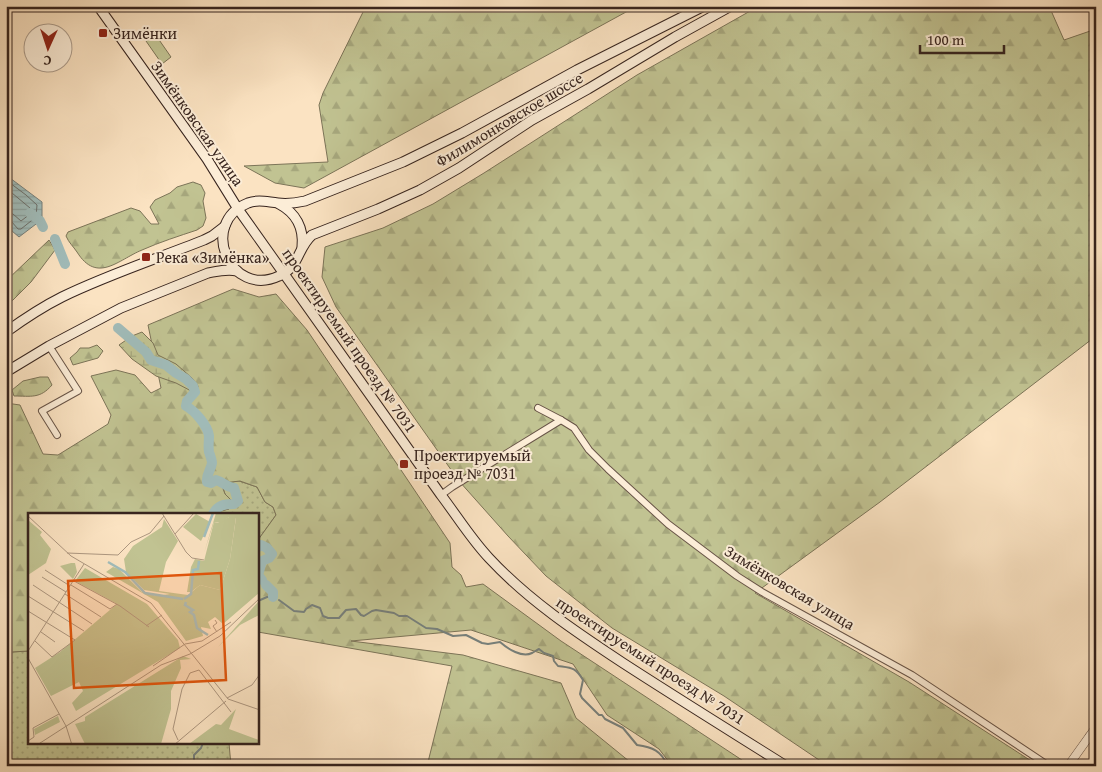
<svg xmlns="http://www.w3.org/2000/svg" width="1102" height="772" viewBox="0 0 1102 772" font-family="'Gentium Book Plus',serif">
  <style>
    .grass { fill: url(#grass-dots); stroke: #7c7458 }
    .forest { fill: url(#forest-firs); stroke: #7c7458 }
    .wetland { fill: url(#wetland-marsh); stroke: #7c7458 }
    .pitch { fill: #c1c392; stroke: #7c7458 }
    .water { fill: url(#water-rules); stroke: #77807c }
    .lines { fill: none; stroke-linecap: round; stroke-linejoin: round }
    .shore { stroke: #6c706c; stroke-width: 1 }
    .stream { stroke: #77807c; stroke-width: 2 }
    .river { stroke: #a1bdbb; stroke-width: 10 }
    .minor-casing { stroke: #685447; stroke-width: 8 }
    .tertiary-casing { stroke: #685447; stroke-width: 9 }
    .secondary-casing { stroke: #37241e; stroke-width: 11 }
    .minor { stroke: #fcedd7; stroke-width: 6 }
    .tertiary { stroke: #fcedd7; stroke-width: 8 }
    .secondary { stroke: #fcedd7; stroke-width: 9 }
    .poi-dot { fill: #8f2418; stroke: #fcedd7; stroke-width: 2 }
    .labels { text-anchor: middle; dominant-baseline: central; stroke-width: 4; stroke-linejoin: round; paint-order: stroke }
    .poi-label { font-size: 16px; fill: #37241e; stroke: #fcedd7; text-anchor: start }
    .street-label { font-size: 16px; fill: #37241e; stroke: #fcedd7 }
    .inset-river { fill: none; stroke: #a1bdbb; stroke-width: 2.5 }
    .inset-road { fill: none; stroke: #ad9780; stroke-width: 1 }
    .view { fill: #df560d; fill-opacity: 0.15; stroke: #df560d; stroke-width: 2.5 }
    .inset-edge { fill: none; stroke: #37241e; stroke-width: 2.5 }
  </style>
  <defs>
    <pattern id="grass-dots" width="8" height="8" patternUnits="userSpaceOnUse" patternTransform="scale(1.25)"><rect width="8" height="8" fill="#c1c392"/><path d="M2 2h.1M6 6h.1" fill="none" stroke="#a6a77d" stroke-width="1.8" stroke-linecap="round"/></pattern>
    <pattern id="forest-firs" width="22" height="20" patternUnits="userSpaceOnUse" patternTransform="scale(1.25)"><rect width="22" height="20" fill="#c1c392"/><path d="M5 1l3.5 6h-7zM16 11l3.5 6h-7z" fill="#a6a77d"/></pattern>
    <pattern id="wetland-marsh" width="20" height="14" patternUnits="userSpaceOnUse" patternTransform="scale(1.25)"><rect width="20" height="14" fill="#c1c392"/><path d="M1 5h8M5 5V1M11 12h8M15 12V8" fill="none" stroke="#a6a77d"/></pattern>
    <pattern id="water-rules" width="6" height="5" patternUnits="userSpaceOnUse" patternTransform="scale(1.25)"><rect width="6" height="5" fill="#a1bdbb"/><path d="M0 2.5h6" fill="none" stroke="#8ba2a0"/></pattern>
  </defs>
  <rect width="100%" height="100%" fill="#fbe3c2"/>
  <filter id="stains"><feTurbulence type="fractalNoise" baseFrequency=".004" numOctaves="4"/><feColorMatrix values="0 0 0 0 .2 0 0 0 0 .09 0 0 0 0 .02 0 0 0 .5 -.17"/></filter>
  <radialGradient id="worn" r=".72"><stop offset=".6" stop-color="#630" stop-opacity="0"/><stop offset="1" stop-color="#630" stop-opacity=".3"/></radialGradient>
  <!-- grass -->
  <g class="grass">
    <polygon points="239,481 257,487 265,502 273,507 276,515 258,540 258,514 220,514 220,511 229,509 231,501 225,494 222,485 223,483"/>
    <polygon points="29,651 29,743 229,743 231,766 6,766 6,662 11,652"/>
  </g>
  <!-- forest -->
  <g class="forest">
    <polygon points="366,6 637,6 304,188 275,183 244,166 328,162 319,105 323,93"/>
    <polygon points="759,6 1049,6 1064,40 1096,29 1096,336 880,502 755,593 909,682 1039,766 828,766 724,696 612,628 546,576 508,536 459,481 336,307 322,277 325,247 383,228 433,204 484,173 637,75"/>
    <path d="M193 182 201 185 205 193 203 201 206 218 203 226 197 230C179 236 160 242 142 250 118 260 97 284 77 252 73 246 69 243 66 236L68 232 131 208 140 211 151 224H159L150 207 155 200 170 193 177 187Z"/>
    <polygon points="49,240 55,250 31,282 6,307 6,281"/>
    <polygon points="233,289 259,297 276,294 307,330 450,543 452,567 461,575 466,587 483,584 561,641 751,766 672,766 659,749 607,715 573,664 471,630 351,641 463,655 561,683 576,718 635,766 427,766 452,666 258,632 258,540 276,515 273,507 265,502 257,487 240,481 223,483 222,486 225,494 231,500 229,509 220,511 220,514 29,514 29,651 11,652 6,662 6,403 20,405 43,454 58,455 108,424 111,415 91,376 116,370 135,375 151,393 161,388 148,325"/>
    <polygon points="97,345 103,351 98,358 73,365 70,358 77,352 80,348 89,348"/>
    <path d="M40 377H48L52 385C40 399 31 396 14 396L12 390 23 381Z"/>
  </g>
  <!-- wetland -->
  <polygon class="wetland" points="142,332 153,343 158,355 176,364 192,378 198,386 196,394 194,394 193,392 176,383 156,376 132,359 119,345 132,336"/>
  <!-- pitch -->
  <polygon class="pitch" points="155,34 171,57 162,64 146,41"/>
  <!-- water -->
  <polygon class="water" points="6,175 42,202 42,218 40,221 19,237 12,231 6,222"/>
  <g class="lines">
    <!-- shore -->
    <g class="shore">
      <polyline points="6,180 26,195 37,205 36,217 21,229 18,229 11,221 6,220"/>
      <polyline points="6,188 30,208 30,214 21,221 13,214 6,213"/>
    </g>
    <!-- stream -->
    <g class="stream">
      <path d="M279 600 294 611 304 612 306 609 312 605 320 608 323 616 328 618H339L346 610 356 609 361 615 364 616 372 611 376 610 394 613 399 616H407L426 628 437 629 453 636 466 635 482 643 488 644 500 642C508 649 522 658 532 653 534 652 537 650 539 649L544 653 553 656 554 661 558 666C572 668 575 667 583 680L580 694 582 698 599 715H602L605 719 623 728 637 745C653 747 661 751 668 766"/>
      <polyline points="258,601 267,597 274,597"/>
      <polyline points="194,766 194,755 201,748 203,743"/>
    </g>
    <!-- river -->
    <g class="river">
      <polyline points="30,213 40,221 43,227"/>
      <polyline points="55,239 65,264"/>
      <path d="M118 328 146 352 151 360 166 365 176 373 186 379 193 386 195 392 187 401 186 406C195 411 208 426 209 436 209 441 208 447 209 452 210 455 212 460 212 463 211 470 206 474 207 482L211 483 216 480C224 482 225 487 234 488L238 501 234 504C224 504 218 505 213 514"/>
      <polyline points="258,547 261,545 267,548 272,554 269,558 262,561 258,575 262,580"/>
      <polyline points="266,585 273,592 273,597"/>
    </g>
    <!-- minor casing -->
    <g class="minor-casing">
      <g id="minor">
        <polyline points="49,346 78,391 42,411 57,435"/>
        <polyline points="538,408 561,420 574,428 589,450 608,469 668,524 737,576 762,592 912,675 1049,766"/>
        <polyline points="441,495 452,487 561,420"/>
        <polyline points="1089,736 1096,741"/>
      </g>
    </g>
    <!-- tertiary casing -->
    <g class="tertiary-casing">
      <polyline id="tertiary" points="1068,766 1096,727"/>
    </g>
    <!-- secondary casing -->
    <g class="secondary-casing">
      <g id="secondary">
        <path d="M98 6 207 159 238 209 441 495C457 516 471 539 489 558 528 600 576 632 623 663 677 698 732 732 786 766"/>
        <path d="M704 6 577 70 462 133 403 162 305 201C296 203 287 204 278 203 267 202 259 199 248 203 198 223 230 299 279 276 300 267 297 248 312 235L378 209 420 190 459 168 532 120 588 89 675 37 731 6"/>
        <path d="M279 204C296 213 304 228 302 247"/>
        <path d="M6 332C24 319 42 307 62 297 107 275 156 259 204 240L212 236 225 226"/>
        <path d="M6 372 49 346 121 308 208 273C219 271 226 269 237 271"/>
      </g>
    </g>
    <!-- minor -->
    <use href="#minor" class="minor"/>
    <!-- tertiary -->
    <use href="#tertiary" class="tertiary"/>
    <!-- secondary -->
    <use href="#secondary" class="secondary"/>
  </g>
  <!-- markers -->
  <g class="poi-dot">
    <rect x="98" y="28" width="10" height="10" rx="2.5"/>
    <rect x="141" y="252" width="10" height="10" rx="2.5"/>
    <rect x="399" y="459" width="10" height="10" rx="2.5"/>
  </g>
  <g class="labels">
    <!-- poi labels -->
    <g class="poi-label">
      <text x="113" y="33">Зимёнки</text>
      <text x="156" y="257">Река «Зимёнка»</text>
      <text x="414" y="455">Проектируемый<tspan x="414" dy="18">проезд № 7031</tspan></text>
    </g>
    <!-- street labels -->
    <g class="street-label">
      <text transform="translate(509 119) rotate(-31)">Филимонковское шоссе</text>
      <text transform="translate(198 123) rotate(55)">Зимёнковская улица</text>
      <text transform="translate(350 340) rotate(55)">проектируемый проезд № 7031</text>
      <text transform="translate(790 587) rotate(31)">Зимёнковская улица</text>
      <text transform="translate(651 660) rotate(33)">проектируемый проезд № 7031</text>
    </g>
  </g>
  <!-- overview -->
  <g transform="translate(28 513)">
    <rect width="231" height="231" fill="#fbe3c2"/>
    <path d="M201 4H208L202 46 192 77 172 72 163 79H159L163 54 167 46 176 48 186 9 190 10ZM208 196 201 216 231 227V231H161L188 211 193 212Z" fill="#c1c392"/>
    <path d="M188 0H231V80L195 111 187 104 180 109 183 116 173 114 175 123 158 128 130 89 78 59 85 54 91 56 114 79 129 83 142 81 116 77 98 59 96 46 105 33 134 14 136 6 150 28 138 49 131 78 160 82 172 72 192 77 202 46 208 5 201 4 193 10 186 9 176 40ZM0 7 14 19 12 22 23 36 18 50 0 62ZM43 50H47L49 59 45 66 32 53ZM57 55 119 91 150 127 152 135 48 198 44 190 55 178 51 169 23 183 7 155 32 139 89 91 47 68ZM231 88V102L212 112 190 134ZM155 143 163 146 152 147 153 155 143 178V196L133 231H57L47 211 57 208V204ZM30 203 32 209 7 222 6 216Z" fill="#c1c392"/>
    <path d="M168 1 182 9 173 28 155 14Z" fill="#c1c392"/>
    <path class="inset-river" d="M176 24 185 0M80 49 97 59 117 80 155 86M156 86 163 81 165 57 170 56 171 48M158 89 157 92 165 97 162 99 166 102 169 115 180 122"/>
    <path class="inset-road" d="M134 0 158 39 164 45 176 47M0 3 43 43 123 90 200 186 232 197M147 21 166 0M39 40 90 42 103 29 122 20 136 3M17 57 42 73M14 64 38 79M46 68 92 93 121 114M5 72 64 111M43 72 82 96 89 91M37 81 73 104M0 83 56 118M0 98 47 127 24 144 7 128M187 107 189 110 185 113 189 119M118 113 134 102M13 119 27 129M157 131 174 128 203 109M0 138 56 51M0 145 38 213 44 232M125 153 157 131M199 185 224 172 232 161M150 227 145 216 154 176 162 160 171 157 203 199M0 228 6 224 5 215 31 201M9 232 133 152 162 141 192 123 232 85M146 232 198 188"/>
    <path class="view" d="M193 60 198 167 46 175 40 68Z"/>
    <rect width="231" height="231" class="inset-edge"/>
  </g>
  <!-- margin -->
  <rect width="1102" height="772" fill="none" stroke="#fbe3c2" stroke-width="25"/>
  <rect x="8" y="8" width="1087" height="757" fill="none" stroke="#37241e" stroke-width="2.5"/>
  <rect x="12" y="12" width="1077" height="747" fill="none" stroke="#37241e"/>
  <!-- north arrow -->
  <g transform="translate(48 48) rotate(183)"><circle r="24" fill="#fcedd7" stroke="#ad9d8d"/>
  <path d="M0-4L9 19L0 12L-9 19Z" fill="#8f2418"/>
  <text y="-8" font-size="14" font-weight="bold" text-anchor="middle" fill="#37241e">С</text>
  </g>
  <!-- scale -->
  <path d="M920 45v8h84v-8" fill="none" stroke="#37241e" stroke-width="2.5"/>
  <text x="927" y="45" font-size="15" fill="#37241e" stroke="#fcedd7" stroke-width="4" paint-order="stroke">100 m</text>
  <rect width="100%" height="100%" filter="url(#stains)"/>
  <rect width="100%" height="100%" fill="url(#worn)"/>
</svg>
